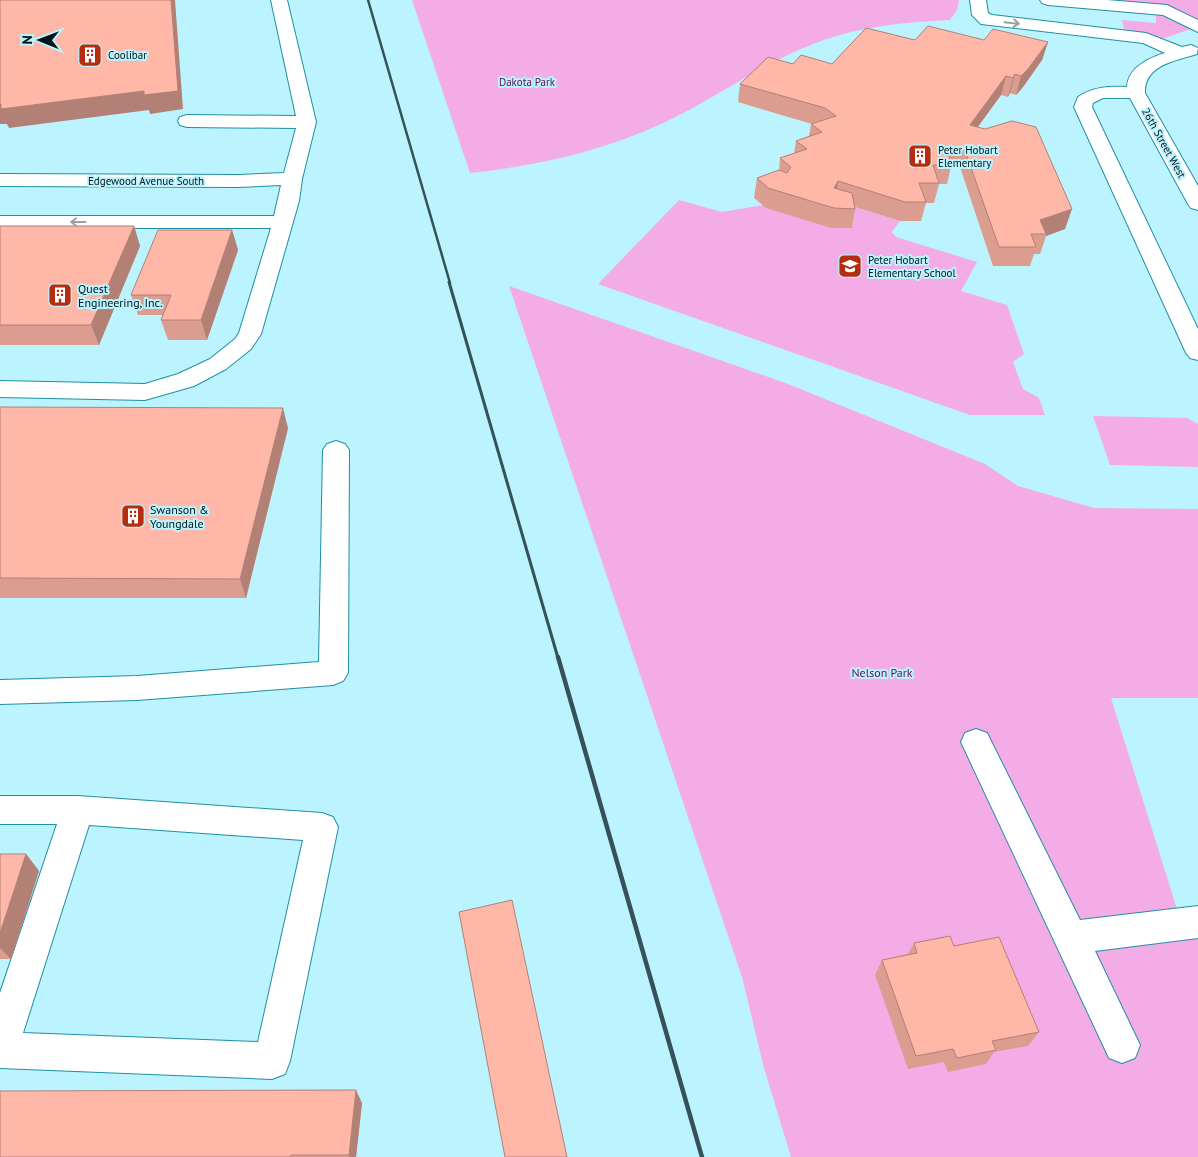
<svg xmlns="http://www.w3.org/2000/svg" width="1198" height="1157" viewBox="0 0 1198 1157" font-family="'PT Sans',sans-serif">
  <style>
    .green { fill: #f4ace7 }
    .lines { fill: none; stroke-linecap: round; stroke-linejoin: round }
    .minor-casing { stroke: #208fa3; stroke-width: 2 }
    .minor { fill: #fff; fill-rule: evenodd }
    .rail-far2 { stroke: #355259; stroke-width: 2.5 }
    .rail-far1 { stroke: #355259; stroke-width: 3 }
    .rail { stroke: #355259; stroke-width: 4.5 }
    .wall { fill: #db9d90 }
    .shaded-wall { fill: #b28075 }
    .building { fill: #ffb7a7; stroke: #b28075 }
    .oneway { stroke: #9aa1a3 }
    .labels { text-anchor: middle; dominant-baseline: central; stroke-width: 4; stroke-linejoin: round; paint-order: stroke }
    .far-poi-label { font-size: 11px; fill: #02151a; stroke: #bbf3ff; text-anchor: start }
    .far-park-label { font-size: 11px; fill: #5f0d57; stroke: #bbf3ff }
    .far-street-label { font-size: 11px; fill: #02151a; stroke: #bbf3ff }
    .poi-label { font-size: 12px; fill: #02151a; stroke: #bbf3ff; text-anchor: start }
    .park-label { font-size: 12px; fill: #5f0d57; stroke: #bbf3ff }
  </style>
  <rect width="100%" height="100%" fill="#bbf3ff"/>
  <!-- green -->
  <g class="green">
    <path d="M412 0H959L957 10 950 20C904 22 856 27 813 44 759 65 712 101 659 125 599 152 535 166 470 173Z"/>
    <path d="M1107 0H1198V20C1168 3 1141 3 1107 0Z"/>
    <polygon points="1156,14 1169,16 1191,29 1162,39 1124,29 1122,20 1156,23"/>
    <polygon points="679,200 722,212 763,205 835,201 900,221 892,232 896,237 977,262 961,291 1007,305 1024,354 1013,362 1023,389 1039,398 1045,415 970,415 598,284"/>
    <polygon points="509,286 788,384 985,464 1018,486 1094,508 1198,509 1198,698 1111,698 1186,938 1198,937 1198,1157 791,1157 764,1068 742,977"/>
    <polygon points="1093,416 1187,418 1198,424 1198,467 1110,465"/>
  </g>
  <g class="lines">
    <!-- minor casing -->
    <g class="minor-casing">
      <g id="minor">
        <polygon points="271,0 287,0 316,122 302,179 299,201 261,334 251,349 226,369 194,386 145,400 0,397 0,381 145,384 178,374 210,359 235,339 239,333 271,228 0,228 0,216 274,216 281,185 238,187 0,186 0,174 238,175 284,173 296,128 187,127 180,125 178,121 180,117 187,115 296,116"/>
        <path d="M970 0H986L988 13 992 15 1146 33 1182 47 1191 45 1198 48 1197 54C1175 61 1144 65 1145 93L1198 186V210L1191 208 1188 204 1130 98H1103L1093 103 1092 107 1198 329V360L1190 358 1186 353 1074 107 1078 97C1092 87 1109 86 1127 87 1128 67 1149 58 1165 53L1143 43 981 24 972 15Z"/>
        <polygon points="1040,0 1107,0 1167,5 1198,20 1198,32 1163,15 1048,5 1042,3"/>
        <polygon points="336,441 345,444 349,450 348,673 343,681 333,685 137,700 0,704 0,680 137,676 319,662 323,450 327,444"/>
        <polygon points="976,729 987,733 1080,920 1198,906 1198,938 1095,951 1140,1045 1135,1058 1122,1063 1109,1058 961,742 965,733"/>
        <path d="M0 796H78L322 813 333 817 338 827 290 1061 285 1074 272 1079 0 1068V993L57 824H0ZM89 825 303 840 258 1042 23 1033Z"/>
      </g>
    </g>
    <!-- minor -->
    <use href="#minor" class="minor"/>
    <!-- rail-far2 -->
    <polyline class="rail-far2" points="368,0 450,283"/>
    <!-- rail-far1 -->
    <polyline class="rail-far1" points="449,282 558,658"/>
    <!-- rail -->
    <polyline class="rail" points="558,657 702,1157"/>
  </g>
  <!-- wall -->
  <g class="wall">
    <polygon points="915,40 984,40 1048,42 1042,60 1023,87 1016,95 1010,93 1008,97 1001,95 978,127 1065,229 1046,236 1040,254 1034,254 1030,266 993,266 960,167 951,167 947,184 939,184 934,203 926,203 921,221 900,221 855,207 852,228 831,228 766,208 754,198 757,178 779,171 780,158 794,153 796,141 809,136 811,124 812,124 738,102 740,84 793,64 832,64"/>
    <polygon points="0,226 134,226 140,246 99,345 0,345"/>
    <polygon points="232,230 238,250 207,340 168,340 161,320 163,315 138,315 131,295"/>
    <polygon points="0,407 288,428 246,598 0,598"/>
    <polygon points="0,854 26,854 39,871 11,959 0,959"/>
    <polygon points="914,943 954,946 1039,1032 1028,1046 994,1052 986,1064 948,1072 944,1062 908,1069 875,975 882,960 908,954"/>
    <polygon points="362,1103 356,1157 0,1157"/>
  </g>
  <!-- shaded-wall -->
  <g class="shaded-wall">
    <polygon points="171,0 175,0 183,109 150,114 149,110 9,128 7,124 0,124 0,104"/>
    <polygon points="1048,42 1042,60 1023,87 1016,95 1021,76"/>
    <polygon points="1015,74 1010,93 1008,97 1013,78"/>
    <polygon points="1006,76 1001,95 965,144 970,125"/>
    <polygon points="838,181 835,201 834,188"/>
    <polygon points="1072,209 1065,229 1046,236 1046,234 1040,220"/>
    <polygon points="134,226 140,246 99,345 91,325"/>
    <polygon points="232,230 238,250 207,340 201,320"/>
    <polygon points="283,408 288,428 246,598 240,579"/>
    <polygon points="26,854 39,871 11,959 0,948 0,933"/>
    <polygon points="356,1090 362,1103 356,1157 350,1157 349,1155"/>
  </g>
  <!-- building -->
  <g class="building">
    <polygon points="0,0 171,0 178,91 144,95 144,91 1,109 1,104 0,104"/>
    <polygon points="928,26 984,40 993,29 1048,42 1028,69 1021,76 1015,74 1013,78 1006,76 970,125 985,129 1012,121 1036,127 1072,209 1040,220 1046,234 1031,234 1036,247 999,247 964,148 946,148 952,165 933,165 939,183 919,183 926,202 905,202 838,181 834,188 852,193 855,209 834,208 768,188 757,178 779,170 787,173 791,167 780,158 807,149 796,141 822,132 811,124 836,116 825,108 740,84 768,57 793,64 801,55 832,64 866,28 915,40"/>
    <polygon points="0,226 134,226 91,325 0,325"/>
    <polygon points="158,230 232,230 201,320 161,320 171,295 131,295"/>
    <polygon points="0,407 283,408 240,579 0,578"/>
    <polygon points="0,854 26,854 0,933"/>
    <polygon points="512,900 567,1157 505,1157 459,912"/>
    <polygon points="950,936 954,946 999,937 1039,1032 992,1041 996,1050 957,1058 953,1049 916,1056 882,960 917,953 914,943"/>
    <polygon points="356,1090 349,1155 291,1155 290,1157 0,1157 0,1091"/>
  </g>
  <!-- one-way arrows -->
  <defs><path id="oneway-shaft" d="M-6 0H5M1.5-3L5.5 0L1.5 3" fill="none" stroke-width="1.6" stroke-linecap="round" stroke-linejoin="round" transform="scale(1.25)"/></defs>
  <g class="oneway">
    <use href="#oneway-shaft" transform="translate(1012 23) rotate(6)"/>
    <use href="#oneway-shaft" transform="translate(78 222) rotate(-180)"/>
  </g>
  <!-- icons -->
  <defs>
    <g id="building-square" transform="scale(1.25)"><rect x="-9" y="-9" width="18" height="18" rx="4" fill="#b72c0f" stroke="#bbf3ff"/><path d="M-4-6H4V6H1V3H-1V6H-4ZM-2.5-4.3h1.7v1.8h-1.7ZM.8-4.3h1.7v1.8H.8ZM-2.5-1h1.7V.8h-1.7ZM.8-1h1.7V.8H.8Z" fill="#fff"/></g>
    <g id="school-square" transform="scale(1.25)"><rect x="-9" y="-9" width="18" height="18" rx="4" fill="#b72c0f" stroke="#bbf3ff"/><path d="M0-5L7-2L0 1L-7-2ZM-4 1L0 2.5L4 1V4Q0 6-4 4Z" fill="#fff"/></g>
  </defs>
  <g fill-rule="evenodd">
    <use href="#building-square" x="90" y="55"/>
    <use href="#building-square" x="920" y="156"/>
    <use href="#school-square" x="850" y="266"/>
    <use href="#building-square" x="60" y="295"/>
    <use href="#building-square" x="133" y="516"/>
  </g>
  <g class="labels">
    <!-- far-poi labels -->
    <g class="far-poi-label">
      <text x="108" y="55">Coolibar</text>
      <text x="938" y="150">Peter Hobart<tspan x="938" dy="13">Elementary</tspan></text>
      <text x="868" y="260">Peter Hobart<tspan x="868" dy="13">Elementary School</tspan></text>
    </g>
    <!-- far-park labels -->
    <g class="far-park-label">
      <text x="527" y="82">Dakota Park</text>
    </g>
    <!-- far-street labels -->
    <g class="far-street-label">
      <text transform="translate(1164 143) rotate(61)">26th Street West</text>
      <text x="146" y="181">Edgewood Avenue South</text>
    </g>
    <!-- poi labels -->
    <g class="poi-label">
      <text x="78" y="288">Quest<tspan x="78" dy="14">Engineering, Inc.</tspan></text>
      <text x="150" y="509">Swanson &amp;<tspan x="150" dy="14">Youngdale</tspan></text>
    </g>
    <!-- park labels -->
    <g class="park-label">
      <text x="882" y="672">Nelson Park</text>
    </g>
  </g>
  <!-- north arrow -->
  <g transform="translate(40 40) rotate(271)" stroke="#bbf3ff" stroke-width="4" paint-order="stroke">
  <path d="M0-4L9 19L0 12L-9 19Z" fill="#02151a"/>
  <text y="-8" font-size="14" font-weight="bold" text-anchor="middle" fill="#02151a">N</text>
  </g>
</svg>
